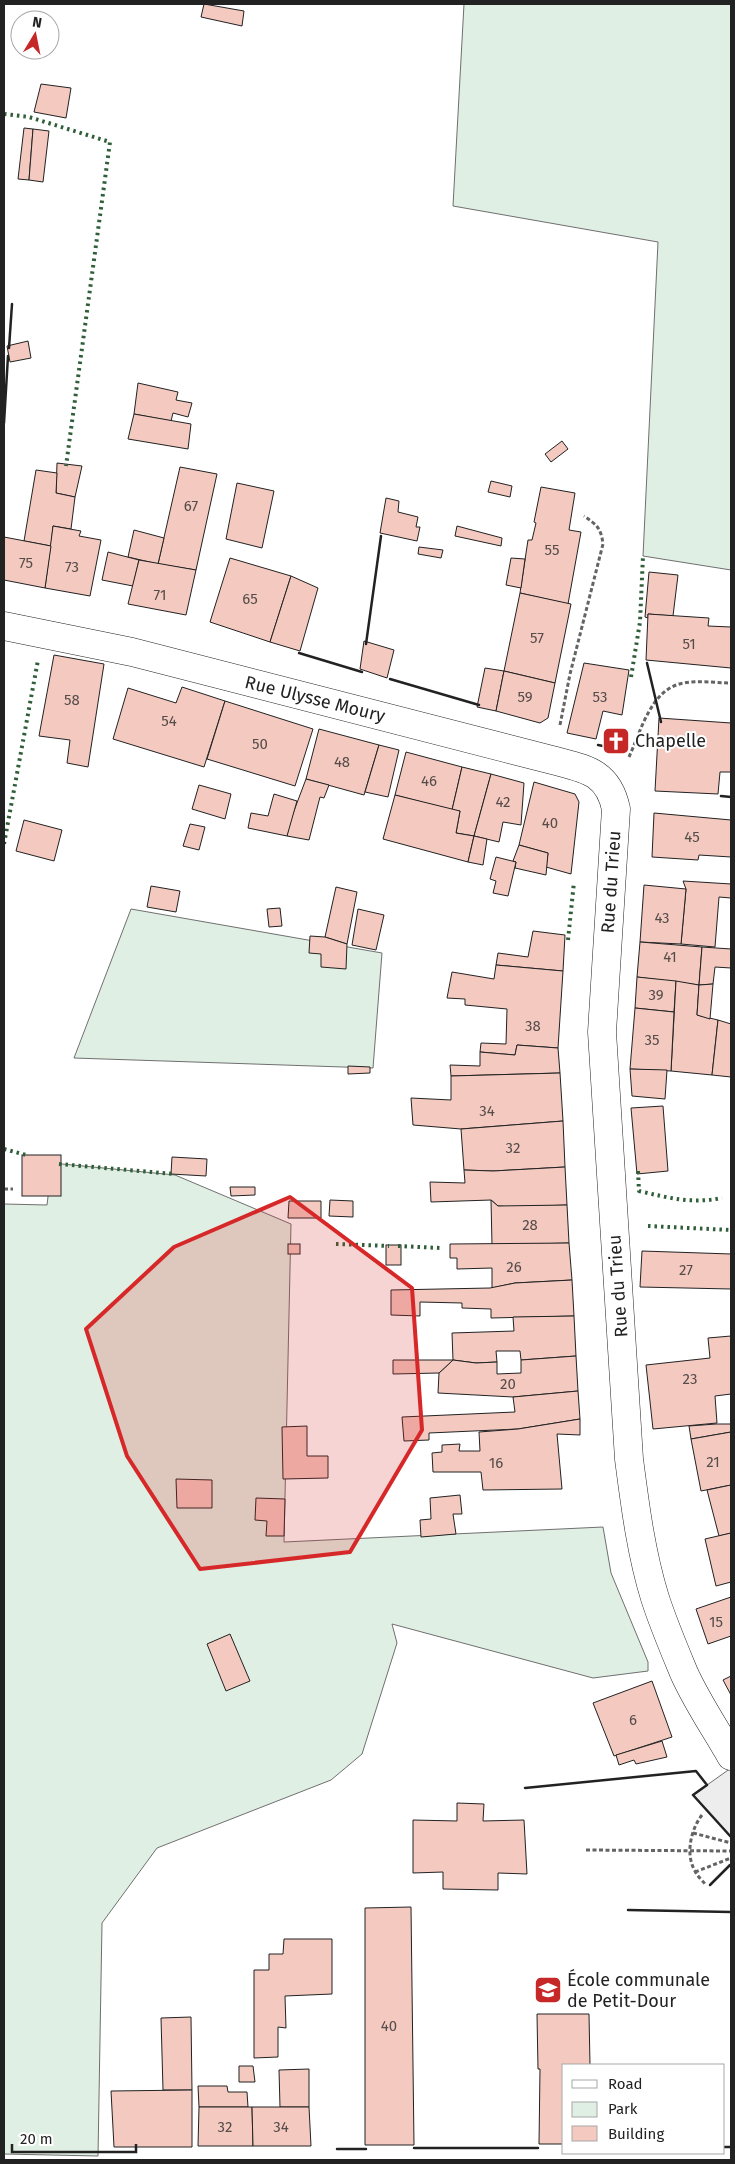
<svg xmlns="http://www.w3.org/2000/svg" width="735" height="2164" viewBox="0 0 735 2164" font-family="'Fira Sans',sans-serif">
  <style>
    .green { fill: #e0efe3; stroke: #6f6f6f }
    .parking { fill: #ededed; stroke: #6f6f6f }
    .building { fill: #f3c9c0; stroke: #222 }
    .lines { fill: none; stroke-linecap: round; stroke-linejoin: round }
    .minor-casing { stroke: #222; stroke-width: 29 }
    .path { stroke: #646464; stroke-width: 3; stroke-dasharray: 4 2.5; stroke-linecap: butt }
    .minor { stroke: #fff; stroke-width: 28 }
    .hedge { stroke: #2f5e38; stroke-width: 4; stroke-dasharray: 2.5 4; stroke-linecap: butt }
    .wall { stroke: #222; stroke-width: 2.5 }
    .marked { fill: #d62828; fill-opacity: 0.2; stroke: #d62828; stroke-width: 4; stroke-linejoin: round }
    .labels { text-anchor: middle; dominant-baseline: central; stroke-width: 4; stroke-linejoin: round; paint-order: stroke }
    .number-label { font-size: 15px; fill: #564c4a }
    .street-label { font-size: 18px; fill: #222; stroke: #fff }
    .poi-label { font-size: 18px; fill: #222; stroke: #fff; text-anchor: start }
  </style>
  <rect width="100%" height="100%" fill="#fff"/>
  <!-- green -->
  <g class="green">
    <polygon points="464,4 731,4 731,570 643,556 658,242 453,206"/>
    <polygon points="131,909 382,953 373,1068 74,1058"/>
    <polygon points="52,1163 175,1175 291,1224 284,1542 603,1527 611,1573 648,1662 648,1671 593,1678 392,1624 397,1643 362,1754 331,1780 157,1848 102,1923 98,2156 4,2154 4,1204 47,1205"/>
  </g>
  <!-- parking -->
  <polygon class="parking" points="731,1768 731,1837 693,1795"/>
  <!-- building -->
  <g class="building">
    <polygon points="204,4 244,11 242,26 201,17"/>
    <polygon points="41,84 71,88 66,118 34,112"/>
    <polygon points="24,128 33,129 29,180 18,179"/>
    <polygon points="33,129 49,131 43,182 29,180"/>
    <polygon points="28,341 31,358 10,362 7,346"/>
    <polygon points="138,383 178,392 176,400 192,403 188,417 173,413 171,421 134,414"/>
    <polygon points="134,414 191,424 188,449 128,439"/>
    <polygon points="562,441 568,449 551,462 545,454"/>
    <polygon points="57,463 82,466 75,497 56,493"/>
    <polygon points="180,467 217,474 196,570 158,564"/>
    <polygon points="36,470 57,473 56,493 75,497 71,529 53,526 51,546 24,541"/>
    <polygon points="491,481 512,486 510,497 488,492"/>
    <polygon points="237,483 274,491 262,548 226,539"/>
    <polygon points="541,487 575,493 569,530 581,532 568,604 520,593 528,540 532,540 536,523 534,522"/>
    <polygon points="386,498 399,501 398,512 418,517 416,527 420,527 417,541 380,533"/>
    <polygon points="53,526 81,531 79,536 101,540 90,596 45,588"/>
    <polygon points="457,526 502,538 501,546 455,536"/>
    <polygon points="134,530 164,538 158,564 128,557"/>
    <polygon points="4,537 51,546 45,588 4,580"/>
    <polygon points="419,547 443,550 441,558 418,554"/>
    <polygon points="108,552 139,560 133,586 102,580"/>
    <polygon points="230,558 291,576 270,642 210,622"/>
    <polygon points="511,558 525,559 521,588 506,585"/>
    <polygon points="139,560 196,570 186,615 128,604"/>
    <polygon points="649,572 678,575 673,616 648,614 648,618 645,617"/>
    <polygon points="291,576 318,588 300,651 270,642"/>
    <polygon points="520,593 571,604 555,683 504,671"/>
    <polygon points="648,614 709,618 708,626 731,627 731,668 646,660"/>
    <polygon points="364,641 394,650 387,678 360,669"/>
    <polygon points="54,655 104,664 88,767 67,763 70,740 39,736"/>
    <polygon points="584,663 629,670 622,715 603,711 596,739 567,733"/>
    <polygon points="485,668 504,671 496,711 477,707"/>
    <polygon points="504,671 555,683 548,718 540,723 496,711"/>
    <polygon points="182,687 225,701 204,767 113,739 128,688 176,703"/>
    <polygon points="225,701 313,729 295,786 207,759"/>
    <polygon points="659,718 731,723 731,772 720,772 718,794 655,791"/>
    <polygon points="319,729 379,745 364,795 306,779"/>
    <polygon points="611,732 624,734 620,749 608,747"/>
    <polygon points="379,745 399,750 388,797 365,792"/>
    <polygon points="406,752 462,767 452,810 395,795"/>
    <polygon points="462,767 491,774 474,836 456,833 460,811 452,810"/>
    <polygon points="491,774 524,783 521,825 503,822 499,842 474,836"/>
    <polygon points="306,779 329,785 324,798 320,797 309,840 287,836 289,824"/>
    <polygon points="534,782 575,794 579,802 571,874 546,867 548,853 519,845"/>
    <polygon points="199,785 231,794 225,819 192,809"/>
    <polygon points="274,794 297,801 287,836 248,828 251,813 268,816"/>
    <polygon points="395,795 460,811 456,833 474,836 468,862 383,839"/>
    <polygon points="654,813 731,820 731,857 699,855 698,860 652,857"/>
    <polygon points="24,820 62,830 54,861 16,851"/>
    <polygon points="190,824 205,827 199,850 183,846"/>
    <polygon points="474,836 487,839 483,865 468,862"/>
    <polygon points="519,845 548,853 546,875 515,868 516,862 513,861"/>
    <polygon points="496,857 516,862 508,896 493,893 496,881 490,879"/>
    <polygon points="683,881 731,884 731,898 719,897 715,947 681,944 686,889"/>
    <polygon points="644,885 686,889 681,944 640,942"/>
    <polygon points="151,886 180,891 176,912 147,907"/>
    <polygon points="336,887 357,892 347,944 325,937"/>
    <polygon points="280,908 282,926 269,927 267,909"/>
    <polygon points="358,909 384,915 376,950 352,945"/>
    <polygon points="533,931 565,935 563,971 496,965 498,953 528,957"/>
    <polygon points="310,936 325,937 347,944 346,969 321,967 321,954 309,953"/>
    <polygon points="640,942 702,947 699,985 637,977"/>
    <polygon points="702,947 731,949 731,968 715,967 713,984 699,985"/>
    <polygon points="496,965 563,971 558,1048 517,1045 515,1055 480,1052 481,1043 506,1044 507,1009 465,1005 465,999 447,998 452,972 494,979"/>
    <polygon points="637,977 676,981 674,1012 635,1008"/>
    <polygon points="676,981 699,985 697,1015 718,1020 712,1075 671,1071"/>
    <polygon points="713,984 710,1019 697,1015 699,985"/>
    <polygon points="635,1008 674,1012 671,1071 630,1069"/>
    <polygon points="718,1020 731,1024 731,1077 712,1075"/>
    <polygon points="517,1045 558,1048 560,1073 451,1076 450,1065 480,1066 480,1052 515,1055"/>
    <polygon points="348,1066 370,1067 370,1073 348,1074"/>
    <polygon points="630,1069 667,1070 665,1099 632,1096"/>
    <polygon points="560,1073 563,1121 461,1129 413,1125 411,1098 451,1100 451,1076"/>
    <polygon points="663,1106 668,1171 637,1174 631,1108"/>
    <polygon points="563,1121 565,1167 493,1171 464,1170 461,1129"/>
    <rect x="22" y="1155" width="39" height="41"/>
    <polygon points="172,1157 207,1159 206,1176 171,1174"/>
    <polygon points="565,1167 567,1205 514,1207 498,1206 491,1200 431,1202 430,1182 465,1183 464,1170 493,1171"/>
    <polygon points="230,1187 255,1187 255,1195 231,1196"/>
    <polygon points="330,1200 353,1201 353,1217 329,1216"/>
    <polygon points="491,1200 498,1206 567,1205 569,1243 492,1245"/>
    <polygon points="289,1201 321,1201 321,1218 288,1218"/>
    <polygon points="569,1243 572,1280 515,1283 492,1288 492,1268 457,1269 457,1258 450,1258 450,1244"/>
    <rect x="288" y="1244" width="12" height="10"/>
    <rect x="386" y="1245" width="15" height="20"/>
    <polygon points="642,1251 731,1254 731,1289 640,1287"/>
    <polygon points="572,1280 574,1316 491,1318 491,1309 462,1308 462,1303 420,1302 420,1316 391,1315 391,1290 490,1288 515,1283"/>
    <polygon points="574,1316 576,1356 521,1360 520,1351 496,1351 497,1362 476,1363 453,1360 452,1333 514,1331 513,1317"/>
    <polygon points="731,1336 731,1394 715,1396 717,1423 653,1429 646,1365 710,1358 708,1338"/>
    <polygon points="576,1356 578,1391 513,1397 438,1393 439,1373 453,1360 476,1363 497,1362 497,1374 521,1373 521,1360"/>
    <polygon points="393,1360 453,1360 439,1373 393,1374"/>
    <polygon points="578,1391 580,1419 518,1429 429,1433 429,1440 404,1441 402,1417 515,1412 513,1397"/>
    <polygon points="580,1419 580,1435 557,1434 562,1489 483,1490 481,1472 433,1472 432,1453 442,1452 442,1445 460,1444 459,1451 480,1451 479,1432 518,1429"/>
    <polygon points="716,1424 731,1424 731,1432 691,1439 689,1426"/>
    <polygon points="307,1426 307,1456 328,1456 328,1478 283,1479 282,1427"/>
    <polygon points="731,1432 731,1485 701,1491 691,1439"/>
    <polygon points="176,1479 212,1480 212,1508 177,1508"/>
    <polygon points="731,1485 731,1533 719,1536 707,1490"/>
    <polygon points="460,1495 462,1514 453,1514 456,1534 421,1537 420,1520 431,1519 430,1498"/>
    <polygon points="256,1498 285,1499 284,1536 266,1536 267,1521 255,1520"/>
    <polygon points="731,1533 731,1582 716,1586 705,1539"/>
    <polygon points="731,1597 731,1636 708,1644 696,1609"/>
    <polygon points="230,1634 250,1681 226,1691 207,1644"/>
    <polygon points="731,1676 731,1695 723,1680"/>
    <polygon points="652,1681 672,1737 614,1756 593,1703"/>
    <polygon points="662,1741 667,1757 636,1764 634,1760 619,1765 616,1755"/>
    <polygon points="457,1803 484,1804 483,1821 524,1820 527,1874 498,1873 498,1890 443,1889 443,1872 413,1873 413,1820 457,1821"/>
    <polygon points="411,1907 414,2145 365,2145 365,1908"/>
    <polygon points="284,1939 332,1939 332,1994 285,1996 286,2028 278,2027 278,2057 254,2058 254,1970 269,1970 269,1954 283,1954"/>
    <polygon points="537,2014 589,2014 590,2065 564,2065 564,2144 539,2144 540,2069 538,2069"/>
    <polygon points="191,2017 192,2090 163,2090 161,2018"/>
    <polygon points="239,2066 253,2066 255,2082 239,2082"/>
    <polygon points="309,2069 309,2107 280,2107 279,2070"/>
    <polygon points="198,2086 227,2086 228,2092 247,2092 248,2107 199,2107"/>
    <polygon points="192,2090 192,2147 114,2147 111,2091"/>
    <polygon points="199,2107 252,2107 253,2146 198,2146"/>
    <polygon points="252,2107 309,2107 311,2146 253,2146"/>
  </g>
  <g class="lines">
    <!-- minor casing -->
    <g class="minor-casing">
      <path id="minor" d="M4 626 132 652 552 760C585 769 608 771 616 809L602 1032 629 1459C635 1505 641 1553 655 1598 663 1623 674 1649 684 1673 697 1702 715 1728 731 1756"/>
    </g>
    <!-- path -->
    <g class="path">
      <path d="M560 725 570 674 603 544C601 528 597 525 584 516"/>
      <path d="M629 757C641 731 651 688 684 683 699 680 716 683 731 683"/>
      <polyline points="4,1189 13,1189"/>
      <path d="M702 1815C691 1829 685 1854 695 1871 697 1876 702 1880 705 1884"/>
      <polyline points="693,1833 731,1843"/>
      <polyline points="586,1850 731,1851"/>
      <polyline points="695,1872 731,1858"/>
    </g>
    <!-- minor -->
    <use href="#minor" class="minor"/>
    <!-- hedge -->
    <g class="hedge">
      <polyline points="4,114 29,117 110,142 66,466"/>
      <polyline points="631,677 640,622 643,556"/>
      <polyline points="4,844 38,660"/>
      <polyline points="568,940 574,882"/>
      <polyline points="4,1149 26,1155"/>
      <polyline points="59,1164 174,1174"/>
      <path d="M638 1171 639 1191C669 1198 691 1204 722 1198"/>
      <polyline points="648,1226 731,1230"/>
      <polyline points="336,1244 389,1246"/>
      <polyline points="398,1246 440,1248"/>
    </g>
    <!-- wall -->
    <g class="wall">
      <polyline points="9,348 12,304"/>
      <polyline points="4,423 8,356"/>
      <polyline points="366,644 381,536"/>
      <polyline points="299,653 362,672"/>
      <polyline points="647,663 661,722"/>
      <polyline points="390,679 479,705"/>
      <polyline points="598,745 608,747"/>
      <polyline points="721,796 731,797"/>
      <polyline points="525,1788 696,1771 707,1785 693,1795 731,1837"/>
      <polyline points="710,1885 730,1865 731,1866"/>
      <polyline points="628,1910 731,1912"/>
      <polyline points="724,2147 731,2147"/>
      <polyline points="414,2148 538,2148"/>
      <polyline points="337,2149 366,2149"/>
    </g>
  </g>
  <!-- marked area -->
  <path class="marked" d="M290 1197 412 1288 422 1430 350 1552 200 1569 127 1456 86 1329 174 1247Z"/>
  <!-- icons -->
  <defs>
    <g id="church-square" transform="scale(1.4375)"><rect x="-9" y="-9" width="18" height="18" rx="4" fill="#c62828" stroke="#fff"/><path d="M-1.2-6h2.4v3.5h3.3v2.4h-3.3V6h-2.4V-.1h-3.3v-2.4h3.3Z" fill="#fff"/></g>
    <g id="school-square" transform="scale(1.4375)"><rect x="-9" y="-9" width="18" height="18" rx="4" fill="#c62828" stroke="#fff"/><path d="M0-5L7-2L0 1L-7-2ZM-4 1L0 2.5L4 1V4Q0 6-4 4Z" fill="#fff"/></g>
  </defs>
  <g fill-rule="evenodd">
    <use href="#church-square" x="616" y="741"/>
    <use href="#school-square" x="548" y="1990"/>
  </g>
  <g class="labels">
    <!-- number labels -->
    <g class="number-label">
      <text x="191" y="506">67</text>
      <text x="552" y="550">55</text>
      <text x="26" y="563">75</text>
      <text x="72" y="567">73</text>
      <text x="160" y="595">71</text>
      <text x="250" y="599">65</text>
      <text x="537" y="638">57</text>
      <text x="689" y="644">51</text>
      <text x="525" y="697">59</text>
      <text x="600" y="697">53</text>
      <text x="72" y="700">58</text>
      <text x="169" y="721">54</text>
      <text x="260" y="744">50</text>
      <text x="342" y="762">48</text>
      <text x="429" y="781">46</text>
      <text x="503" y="802">42</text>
      <text x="550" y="823">40</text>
      <text x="692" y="837">45</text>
      <text x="662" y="918">43</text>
      <text x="670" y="957">41</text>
      <text x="656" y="995">39</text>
      <text x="533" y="1026">38</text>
      <text x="652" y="1040">35</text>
      <text x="487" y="1111">34</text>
      <text x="513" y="1148">32</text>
      <text x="530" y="1225">28</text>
      <text x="514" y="1267">26</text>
      <text x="686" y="1270">27</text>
      <text x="690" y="1379">23</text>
      <text x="508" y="1384">20</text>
      <text x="713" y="1462">21</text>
      <text x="496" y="1463">16</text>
      <text x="716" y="1622">15</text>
      <text x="633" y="1720">6</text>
      <text x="389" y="2026">40</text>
      <text x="225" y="2127">32</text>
      <text x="281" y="2127">34</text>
    </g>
    <!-- street labels -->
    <g class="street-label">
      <text transform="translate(315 699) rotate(14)">Rue Ulysse Moury</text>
      <text transform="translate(611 882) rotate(-86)">Rue du Trieu</text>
      <text transform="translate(618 1286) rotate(-94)">Rue du Trieu</text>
    </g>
    <!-- poi labels -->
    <g class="poi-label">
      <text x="635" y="741">Chapelle</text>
      <text x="567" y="1980">École communale<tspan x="567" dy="21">de Petit-Dour</tspan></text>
    </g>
  </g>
  <!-- border -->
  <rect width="735" height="2164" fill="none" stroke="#222222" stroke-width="10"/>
  <!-- legend -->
  <rect x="562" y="2064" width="162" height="90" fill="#ffffff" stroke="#a7a7a7"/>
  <rect x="572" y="2080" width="25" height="8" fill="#ffffff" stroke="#a7a7a7"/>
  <text x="608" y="2089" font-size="15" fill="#222222">Road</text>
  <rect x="572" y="2102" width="25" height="15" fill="#e0efe3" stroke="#a7a7a7"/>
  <text x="608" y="2114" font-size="15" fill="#222222">Park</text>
  <rect x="572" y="2126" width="25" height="15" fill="#f3c9c0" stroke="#a7a7a7"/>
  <text x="608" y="2139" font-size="15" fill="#222222">Building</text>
  <!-- north arrow -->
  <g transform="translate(35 35) rotate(10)"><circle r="24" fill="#ffffff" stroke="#a7a7a7"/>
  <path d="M0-4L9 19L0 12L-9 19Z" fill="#c62828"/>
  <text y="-8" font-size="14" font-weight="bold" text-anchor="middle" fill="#222222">N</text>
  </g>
  <!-- scale -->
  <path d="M12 2144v8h124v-8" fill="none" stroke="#222222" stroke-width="2.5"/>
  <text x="20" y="2144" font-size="15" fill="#222222" stroke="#ffffff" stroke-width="4" paint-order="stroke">20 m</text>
</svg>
